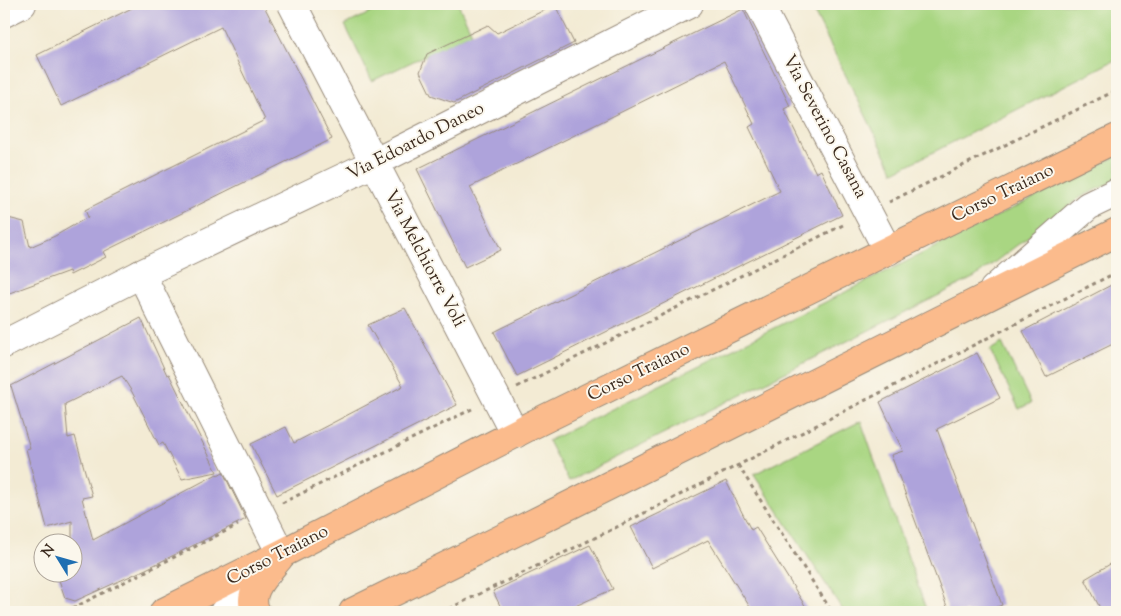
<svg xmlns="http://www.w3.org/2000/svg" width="1121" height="616" viewBox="0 0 1121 616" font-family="'Sorts Mill Goudy',serif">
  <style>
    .green { fill: #a9d682; stroke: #728050 }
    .building { fill: #aea3db }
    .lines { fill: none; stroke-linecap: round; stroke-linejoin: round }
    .minor-casing { stroke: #978a79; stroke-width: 30 }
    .major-casing { stroke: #978a79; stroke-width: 30 }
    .path { stroke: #978a79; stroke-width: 3; stroke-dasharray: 4 4; stroke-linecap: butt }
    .minor { stroke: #fff; stroke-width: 28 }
    .major { stroke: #fbbb8c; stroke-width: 28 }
    .labels { text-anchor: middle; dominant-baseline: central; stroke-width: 4; stroke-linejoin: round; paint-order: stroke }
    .street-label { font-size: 18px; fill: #3b2a1e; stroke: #fbf7ec }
  </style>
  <rect width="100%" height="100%" fill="#fbf7ec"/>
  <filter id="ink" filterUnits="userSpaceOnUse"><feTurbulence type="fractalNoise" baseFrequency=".02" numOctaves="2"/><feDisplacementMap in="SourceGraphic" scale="10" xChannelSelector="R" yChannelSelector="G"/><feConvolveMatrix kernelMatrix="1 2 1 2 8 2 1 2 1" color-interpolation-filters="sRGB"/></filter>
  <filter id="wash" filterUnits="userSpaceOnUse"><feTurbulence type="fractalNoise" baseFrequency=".0096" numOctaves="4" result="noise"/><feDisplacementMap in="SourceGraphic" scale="20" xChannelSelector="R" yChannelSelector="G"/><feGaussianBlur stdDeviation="1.12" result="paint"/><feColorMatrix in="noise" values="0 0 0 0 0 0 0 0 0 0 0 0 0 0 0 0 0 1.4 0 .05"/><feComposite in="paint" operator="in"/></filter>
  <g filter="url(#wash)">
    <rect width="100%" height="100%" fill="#f3ebd4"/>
    <!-- green -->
    <g class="green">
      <polygon points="388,4 458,4 472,33 372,81 345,25"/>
      <polygon points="810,4 1117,4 1117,59 894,172"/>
      <polygon points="1117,156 1117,180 1081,197 975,277 569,481 548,441"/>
      <polygon points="1002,343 1031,403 1019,409 990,350"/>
      <polygon points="861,421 927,612 844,612 754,474"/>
    </g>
    <g id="blocks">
      <!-- building -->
      <g class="building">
        <polygon points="140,4 263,4 332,139 103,252 106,257 70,275 69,271 4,295 4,217 24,222 30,247 55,236 88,217 85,210 265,120 221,27 61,106 37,55"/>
        <polygon points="555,5 574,43 454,103 431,95 420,72 427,54 488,25 497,33"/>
        <polygon points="743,9 790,106 784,109 816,173 821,170 842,215 517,376 494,332 780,191 749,127 754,124 724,61 470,187 501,250 465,267 417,169"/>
        <polygon points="1117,282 1117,342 1046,377 1023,331"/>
        <polygon points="405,308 457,405 277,495 251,444 286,427 294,443 403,386 368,325"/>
        <polygon points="141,318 167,375 169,374 217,472 182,479 163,443 159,445 132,392 122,376 65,404 68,438 75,436 92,496 82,498 93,540 217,474 218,475 223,472 246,519 146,569 75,601 65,598 57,574 72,574 72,521 47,528 26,449 30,448 11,386"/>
        <polygon points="977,353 1000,398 937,429 1002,605 983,612 949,612 891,455 903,451 880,402"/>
        <polygon points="726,481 751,530 756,527 809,612 753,612 708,540 652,568 631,527"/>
        <polygon points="590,545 613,589 562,612 503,612 493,591"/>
        <polygon points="1117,560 1117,612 1115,612 1100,608 1085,579"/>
      </g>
    </g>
  </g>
  <g filter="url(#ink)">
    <use href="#blocks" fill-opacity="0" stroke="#978a79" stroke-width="1"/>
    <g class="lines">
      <!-- minor casing -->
      <g class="minor-casing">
        <g id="minor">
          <polyline points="292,4 515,434"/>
          <polyline points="759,4 888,251"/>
          <polyline points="4,13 22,4"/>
          <polyline points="141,274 281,554"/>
          <polyline points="994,289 1088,206 1117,192"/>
          <polyline points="4,344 141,274 374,163 689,4"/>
          <polyline points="224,612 267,573"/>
        </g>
      </g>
      <!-- major casing -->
      <g class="major-casing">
        <g id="major">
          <polyline points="164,612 281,554 532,425 1117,138"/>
          <path d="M256 612C245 592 267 573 279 558"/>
          <polyline points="353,612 556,512 1117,232"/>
        </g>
      </g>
      <!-- path -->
      <g class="path">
        <polyline points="889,202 1117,90"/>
        <polyline points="517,387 845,224"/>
        <polyline points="738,465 832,612"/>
        <polyline points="282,503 474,408"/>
        <polyline points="65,612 238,525"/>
        <polyline points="442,612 609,531 1117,272"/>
      </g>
      <!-- minor -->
      <use href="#minor" class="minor"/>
      <!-- major -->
      <use href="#major" class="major"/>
    </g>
  </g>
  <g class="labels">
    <!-- street labels -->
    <g class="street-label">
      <text transform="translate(824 127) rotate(62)">Via Severino Casana</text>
      <text transform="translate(416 142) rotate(-27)">Via Edoardo Daneo</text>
      <text transform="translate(1003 194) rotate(-26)">Corso Traiano</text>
      <text transform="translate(424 259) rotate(62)">Via Melchiorre Voli</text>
      <text transform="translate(639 373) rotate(-26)">Corso Traiano</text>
      <text transform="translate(278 556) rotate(-27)">Corso Traiano</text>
    </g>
  </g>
  <!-- margin -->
  <rect width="1121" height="616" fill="none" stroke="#fbf7ec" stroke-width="20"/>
  <!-- north arrow -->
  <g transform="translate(58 558) rotate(307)"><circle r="24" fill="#fbf7ec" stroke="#aea59a"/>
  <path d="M0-4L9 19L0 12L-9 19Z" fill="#1f6fb2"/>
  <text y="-8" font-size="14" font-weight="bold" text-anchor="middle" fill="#3b2a1e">N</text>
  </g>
</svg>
